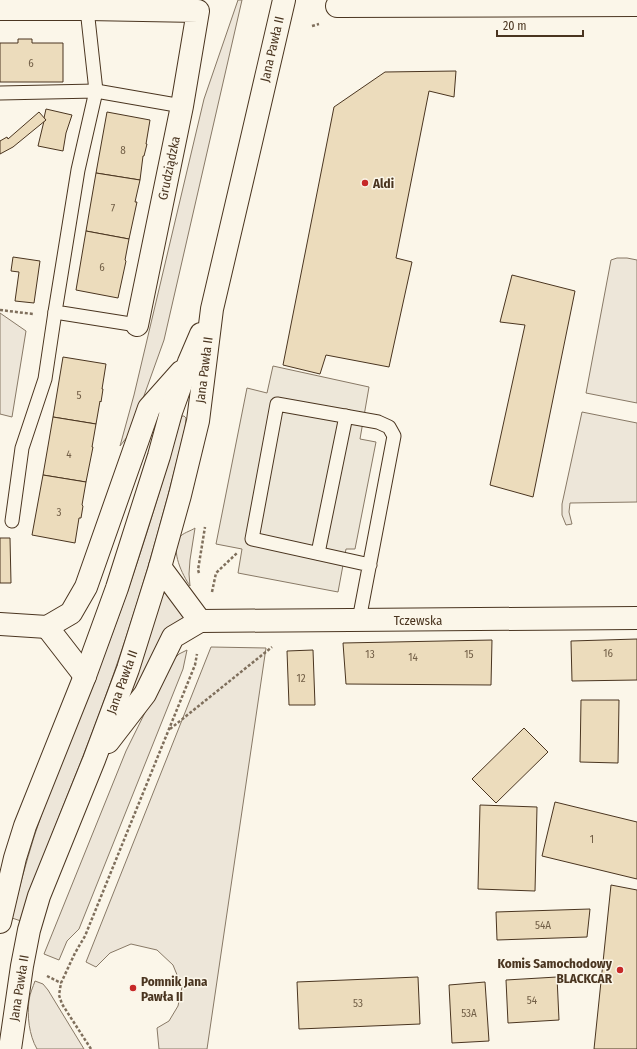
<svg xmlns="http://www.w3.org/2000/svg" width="637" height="1049" viewBox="0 0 637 1049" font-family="'Fira Sans Condensed',sans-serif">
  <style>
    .green { fill: #ede6d9; stroke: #887966 }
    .parking { fill: #ede7d9; stroke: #887966 }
    .building { fill: #ecdcbc; stroke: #4a3520 }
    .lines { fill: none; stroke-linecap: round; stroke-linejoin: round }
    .service-casing { stroke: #4a3520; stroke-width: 15 }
    .minor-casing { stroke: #4a3520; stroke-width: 24 }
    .secondary-casing { stroke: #4a3520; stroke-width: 24 }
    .path { stroke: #7f6f5c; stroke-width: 2.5; stroke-dasharray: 3 2; stroke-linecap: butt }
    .service { stroke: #fbf6e9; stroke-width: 13 }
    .minor { stroke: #fbf6e9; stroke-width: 22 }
    .secondary { stroke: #fbf6e9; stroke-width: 22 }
    .poi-dot { fill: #c62828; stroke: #fbf6e9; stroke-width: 1.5 }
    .labels { text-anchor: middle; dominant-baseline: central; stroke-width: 3; stroke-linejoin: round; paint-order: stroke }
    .number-label { font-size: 11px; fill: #725f47 }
    .street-label { font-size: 13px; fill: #4a3520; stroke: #fbf6e9 }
    .poi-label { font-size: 13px; font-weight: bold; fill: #4a3520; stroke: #fbf6e9; text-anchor: start }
  </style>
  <rect width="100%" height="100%" fill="#fbf6e9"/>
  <!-- green -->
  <g class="green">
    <polygon points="238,0 242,0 164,340 131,432 120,446 134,395 204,99"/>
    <polygon points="617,258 627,258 637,260 637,403 586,393 611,260"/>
    <polygon points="0,313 26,331 12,417 0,414"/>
    <polygon points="582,412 637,423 637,502 570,503 569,512 572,524 566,525 562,515 562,504"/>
    <path d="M182 416H184L186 418 185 428C162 523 135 617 101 709 75 780 44 848 21 921L12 918C18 891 26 863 34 837 56 769 86 703 111 637 138 565 160 492 181 418Z"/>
    <path d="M195 528 190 560 189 574 190 586C182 574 171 552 179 538 182 533 191 531 195 528Z"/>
    <polygon points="165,593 166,594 187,616 135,691 132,689 163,594"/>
    <polygon points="211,647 266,648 207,1049 159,1049 157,1028 169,1021 178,1006 182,987 173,965 157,950 131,944 110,953 96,967 86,962"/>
    <polygon points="187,650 183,669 79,929 67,941 59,960 44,954 126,751 169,664 179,654"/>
    <path d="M35 981 43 984 48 990 84 1049H37C29 1035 27 1016 29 1000 30 993 33 987 35 981Z"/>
  </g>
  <!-- parking -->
  <polygon class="parking" points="273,366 369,387 360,439 376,442 355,549 346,549 338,592 238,573 242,549 216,544 247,388 267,393"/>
  <!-- building -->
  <g class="building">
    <polygon points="18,39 32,39 32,43 63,43 63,82 0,82 0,43 18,43"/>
    <polygon points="456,71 454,97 429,91 396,258 412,262 389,367 326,355 320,374 283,365 334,107 385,72"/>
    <polygon points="46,109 72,115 66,133 63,151 38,146 44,121 46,120 44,118"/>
    <polygon points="39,112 46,120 13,147 0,154 0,141 7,137 8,139"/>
    <polygon points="107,112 150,120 146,144 147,144 144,156 143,156 140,180 96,173"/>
    <polygon points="96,173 140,180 135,202 137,202 129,239 86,231"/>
    <polygon points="86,231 129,239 125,260 126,261 118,298 76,290"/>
    <polygon points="13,257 40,261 34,303 15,301 19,272 11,271"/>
    <polygon points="512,275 575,291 533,497 490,485 525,325 500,322"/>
    <polygon points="63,357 106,364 102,389 103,389 101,402 100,401 96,424 53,417"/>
    <polygon points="53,417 96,424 92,447 93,447 86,482 43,475"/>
    <polygon points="43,475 86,482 82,505 83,506 81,518 79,518 75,543 32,535"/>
    <polygon points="0,538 10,538 11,583 0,583"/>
    <polygon points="637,639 637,680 572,681 571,641"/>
    <polygon points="492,640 491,685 346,684 343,643"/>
    <polygon points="313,650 315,705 289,705 287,651"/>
    <polygon points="581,700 619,700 618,763 580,762"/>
    <polygon points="524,728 548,752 496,803 472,779"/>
    <polygon points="555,802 637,822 637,879 542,856"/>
    <polygon points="480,805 537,807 535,891 478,889"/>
    <polygon points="611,885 637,890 637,1049 594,1049"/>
    <polygon points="590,909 587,937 497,940 496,912"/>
    <polygon points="418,977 420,1024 299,1029 297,982"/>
    <polygon points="557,977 559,1020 508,1023 506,980"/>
    <polygon points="485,982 489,1041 452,1043 449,985"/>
  </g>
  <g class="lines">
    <!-- service casing -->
    <g class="service-casing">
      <g id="service">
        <polyline points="87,9 96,91 78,170 55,312 137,325"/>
        <polyline points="0,93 96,91 182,106"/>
        <polyline points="12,521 22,448 45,379 55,312"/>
        <polyline points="318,553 346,416"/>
        <polyline points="359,620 394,436 389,427 378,422 277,404 252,539 370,565"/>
      </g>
    </g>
    <!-- minor casing -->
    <g class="minor-casing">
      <g id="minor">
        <polyline points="337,6 637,5"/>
        <polyline points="0,9 87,9 198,11 182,106 137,325"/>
        <polyline points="200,621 637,618"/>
        <polyline points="0,624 47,627"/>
      </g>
    </g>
    <!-- secondary casing -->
    <g class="secondary-casing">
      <g id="secondary">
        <polyline points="85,676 47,627 71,613 86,587 149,408 181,372"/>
        <polyline points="108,742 145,694 173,637 200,621 160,567"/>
        <polyline points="0,922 15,858 25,826 85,676 117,588 159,456 171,412 189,362 201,334"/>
        <polyline points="10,1049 22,966 29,930 39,896 94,760 128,669 160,567 180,495 198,421 212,309 245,168 284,0"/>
      </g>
    </g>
    <!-- path -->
    <g class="path">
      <polyline points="312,26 319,24"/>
      <polyline points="0,310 33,314"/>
      <polyline points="199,573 198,570 205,527"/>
      <polyline points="212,592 216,573 237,553"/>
      <polyline points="170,729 272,647"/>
      <polyline points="47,976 61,983"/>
      <polyline points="91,1049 62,1004 59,995 61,983 75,953 85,936 195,665 197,654"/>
    </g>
    <!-- service -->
    <use href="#service" class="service"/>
    <!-- minor -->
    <use href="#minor" class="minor"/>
    <!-- secondary -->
    <use href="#secondary" class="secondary"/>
  </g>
  <!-- markers -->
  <g class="poi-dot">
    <circle cx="365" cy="183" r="4"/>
    <circle cx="620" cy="970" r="4"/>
    <circle cx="133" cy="988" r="4"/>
  </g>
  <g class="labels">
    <!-- number labels -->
    <g class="number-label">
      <text x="31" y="63">6</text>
      <text x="123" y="150">8</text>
      <text x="113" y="208">7</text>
      <text x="102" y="267">6</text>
      <text x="79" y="395">5</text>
      <text x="69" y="454">4</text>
      <text x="59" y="512">3</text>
      <text x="608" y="653">16</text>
      <text x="370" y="654">13</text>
      <text x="469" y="654">15</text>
      <text x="413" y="657">14</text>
      <text x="301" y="678">12</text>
      <text x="592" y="839">1</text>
      <text x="543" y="925">54A</text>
      <text x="532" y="1000">54</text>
      <text x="358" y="1003">53</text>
      <text x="469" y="1013">53A</text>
    </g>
    <!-- street labels -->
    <g class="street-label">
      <text transform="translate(272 49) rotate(-77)">Jana Pawła II</text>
      <text transform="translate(169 168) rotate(-78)">Grudziądzka</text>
      <text transform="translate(204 370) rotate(-83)">Jana Pawła II</text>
      <text x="418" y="620">Tczewska</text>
      <text transform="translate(122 682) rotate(-70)">Jana Pawła II</text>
      <text transform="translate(19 988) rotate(-81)">Jana Pawła II</text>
    </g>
    <!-- poi labels -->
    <g class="poi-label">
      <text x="373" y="183">Aldi</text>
      <text x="612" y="963" text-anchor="end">Komis Samochodowy<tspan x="612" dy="15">BLACKCAR</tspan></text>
      <text x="141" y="981">Pomnik Jana<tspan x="141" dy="15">Pawła II</tspan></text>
    </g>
  </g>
  <!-- scale -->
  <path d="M497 30v6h86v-6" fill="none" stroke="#4a3520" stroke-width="2"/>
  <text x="503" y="30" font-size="12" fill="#4a3520" stroke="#fbf6e9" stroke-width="3" paint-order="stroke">20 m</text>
</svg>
